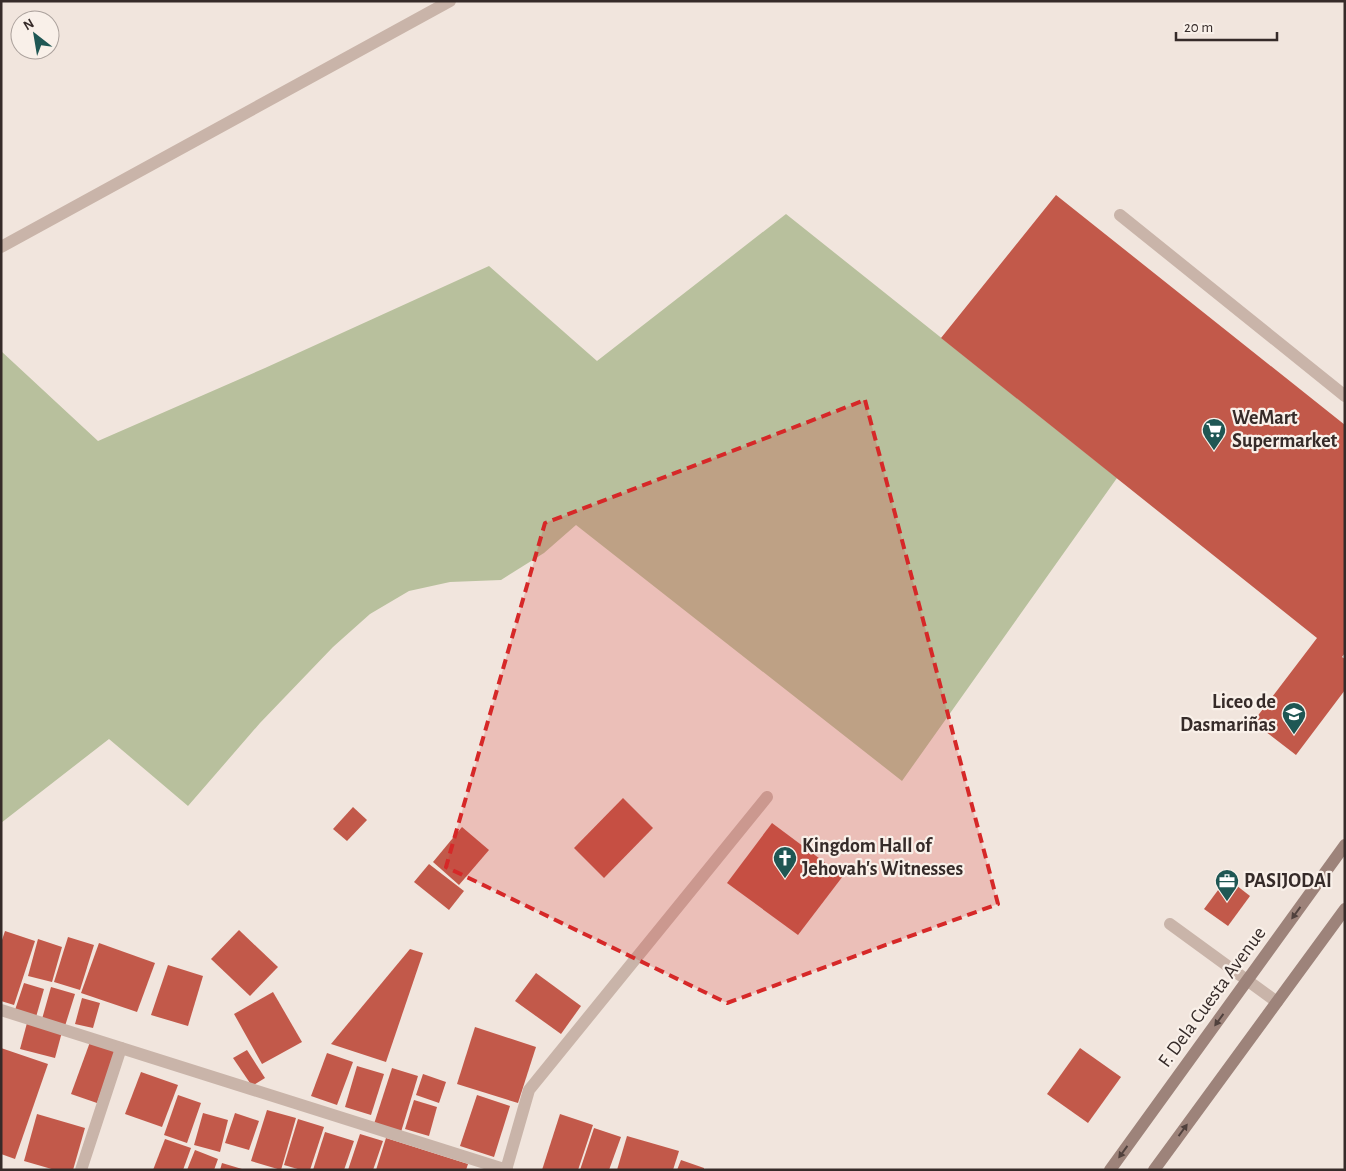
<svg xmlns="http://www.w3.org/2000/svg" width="1346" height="1171" viewBox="0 0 1346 1171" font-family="'Alegreya Sans',sans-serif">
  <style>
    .green { fill: #b8c09d }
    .building { fill: #c2594a }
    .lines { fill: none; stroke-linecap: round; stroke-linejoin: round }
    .lane { stroke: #c9b4a9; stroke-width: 12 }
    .street { stroke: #c9b4a9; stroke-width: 12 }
    .secondary { stroke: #9d837a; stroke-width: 12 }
    .oneway { fill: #50413d }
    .marked { fill: #d62828; fill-opacity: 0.2; stroke: #d62828; stroke-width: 4; stroke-dasharray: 10 6; stroke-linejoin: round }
    .labels { text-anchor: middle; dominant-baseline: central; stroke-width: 4.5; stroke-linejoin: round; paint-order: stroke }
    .poi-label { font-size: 20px; font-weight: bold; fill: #362b29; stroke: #f9f0e9; text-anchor: start }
    .street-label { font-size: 20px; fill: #362b29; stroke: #f9f0e9 }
  </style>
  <rect width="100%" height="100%" fill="#f1e5dd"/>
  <!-- green -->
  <polygon class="green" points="786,214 1117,478 902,781 576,525 544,553 501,580 450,582 409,591 370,614 333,647 260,723 188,806 109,739 1,823 1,351 98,441 265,368 489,266 597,361"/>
  <!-- building -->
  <g class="building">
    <polygon points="1056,195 1345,425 1345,653 1342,657 1345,659 1345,690 1296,755 1253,722 1317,638 941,338"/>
    <polygon points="623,798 653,828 604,878 574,848"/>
    <polygon points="353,807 367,820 347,841 333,829"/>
    <polygon points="772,823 843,876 798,935 727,883"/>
    <polygon points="462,827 489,850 459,885 433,862"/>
    <polygon points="429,864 464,891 449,910 414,882"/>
    <polygon points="1227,878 1250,896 1228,926 1204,909"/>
    <polygon points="239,930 278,967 250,996 211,959"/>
    <polygon points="5,931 35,941 14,1005 1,1001 1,943"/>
    <polygon points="68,937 94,945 80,990 54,982"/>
    <polygon points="38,939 62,947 52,982 28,976"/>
    <polygon points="99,943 155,963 137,1012 81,993"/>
    <polygon points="410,949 423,953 386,1062 331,1044"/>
    <polygon points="168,965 203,976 188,1026 151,1015"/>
    <polygon points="536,973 581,1006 561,1034 515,1001"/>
    <polygon points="24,983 44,989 36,1017 15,1010"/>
    <polygon points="51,987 75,994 65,1026 42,1019"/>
    <polygon points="273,992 302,1042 262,1064 234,1014"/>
    <polygon points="82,998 100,1003 93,1028 75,1024"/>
    <polygon points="27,1023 62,1032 55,1058 20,1049"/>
    <polygon points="475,1027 536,1047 518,1103 457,1084"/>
    <polygon points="90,1042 116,1051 97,1103 71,1094"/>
    <polygon points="1,1048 48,1064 15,1159 1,1154"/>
    <polygon points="1080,1048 1121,1077 1088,1123 1047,1094"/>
    <polygon points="247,1050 265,1078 252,1086 233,1058"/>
    <polygon points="327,1053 353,1062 337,1105 311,1096"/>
    <polygon points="357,1066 384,1074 371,1115 345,1107"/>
    <polygon points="392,1068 418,1076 401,1132 374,1124"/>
    <polygon points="141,1072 178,1085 162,1127 125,1114"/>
    <polygon points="423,1074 446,1082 439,1103 416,1095"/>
    <polygon points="178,1095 201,1103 187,1143 164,1135"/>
    <polygon points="477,1095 510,1106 494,1157 460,1146"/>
    <polygon points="414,1100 437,1107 429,1136 405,1129"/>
    <polygon points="267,1110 296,1118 281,1170 251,1161"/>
    <polygon points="203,1113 228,1120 220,1152 194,1145"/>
    <polygon points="235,1113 259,1121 249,1150 225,1143"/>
    <polygon points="37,1114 85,1128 73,1170 55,1170 24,1161"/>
    <polygon points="560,1114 593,1125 578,1170 542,1170"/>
    <polygon points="298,1119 324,1127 310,1170 301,1170 284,1165"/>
    <polygon points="594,1128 621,1137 609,1170 580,1170"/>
    <polygon points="325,1132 354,1141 344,1170 313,1170"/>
    <polygon points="360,1134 383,1141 373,1170 348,1170"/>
    <polygon points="627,1136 679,1151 673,1170 617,1170"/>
    <polygon points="386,1138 468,1164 466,1170 376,1170"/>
    <polygon points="165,1139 191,1148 183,1170 153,1170"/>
    <polygon points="195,1150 218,1159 214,1170 187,1170"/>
    <polygon points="681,1160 704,1168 704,1170 677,1170"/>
    <polygon points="222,1163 242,1169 242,1170 220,1170"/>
  </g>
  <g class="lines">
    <!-- lane -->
    <g class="lane">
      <polyline points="1120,215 1345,396"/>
      <polyline points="1170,924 1277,1002"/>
    </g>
    <!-- street -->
    <g class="street">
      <polyline points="1,247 450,1"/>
      <polyline points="1,1010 507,1170"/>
      <polyline points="81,1170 121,1048"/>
      <polyline points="506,1170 529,1090 767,797"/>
    </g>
    <!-- secondary -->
    <g class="secondary">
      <polyline points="1110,1170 1345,845"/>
      <polyline points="1154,1170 1345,909"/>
    </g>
  </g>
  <!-- one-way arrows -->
  <defs><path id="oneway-solid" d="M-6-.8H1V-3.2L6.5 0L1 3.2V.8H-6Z" transform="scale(1.25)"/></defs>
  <g class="oneway">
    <use href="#oneway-solid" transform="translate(1296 913) rotate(126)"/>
    <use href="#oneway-solid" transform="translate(1219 1020) rotate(126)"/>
    <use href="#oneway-solid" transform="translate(1183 1130) rotate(-54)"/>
    <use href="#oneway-solid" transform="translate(1123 1152) rotate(126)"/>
  </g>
  <!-- marked area -->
  <path class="marked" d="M865 400 998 904 727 1003 446 867 545 523Z"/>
  <!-- icons -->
  <defs>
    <g id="supermarket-pin" transform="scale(1.25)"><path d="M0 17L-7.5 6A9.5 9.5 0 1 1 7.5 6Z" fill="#1f5754" stroke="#f9f0e9"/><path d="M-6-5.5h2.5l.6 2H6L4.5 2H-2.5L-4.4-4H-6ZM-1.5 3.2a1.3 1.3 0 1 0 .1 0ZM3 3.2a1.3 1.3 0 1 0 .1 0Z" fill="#fff"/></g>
    <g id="school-pin" transform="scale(1.25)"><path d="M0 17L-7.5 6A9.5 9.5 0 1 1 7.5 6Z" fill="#1f5754" stroke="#f9f0e9"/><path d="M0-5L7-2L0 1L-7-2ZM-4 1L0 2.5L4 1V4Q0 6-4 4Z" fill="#fff"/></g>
    <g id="church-pin" transform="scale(1.25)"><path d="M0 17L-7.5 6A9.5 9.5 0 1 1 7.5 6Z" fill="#1f5754" stroke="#f9f0e9"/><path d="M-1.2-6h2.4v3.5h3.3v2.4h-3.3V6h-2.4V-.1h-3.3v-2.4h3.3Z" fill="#fff"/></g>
    <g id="office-pin" transform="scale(1.25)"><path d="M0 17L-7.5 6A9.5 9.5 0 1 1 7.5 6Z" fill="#1f5754" stroke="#f9f0e9"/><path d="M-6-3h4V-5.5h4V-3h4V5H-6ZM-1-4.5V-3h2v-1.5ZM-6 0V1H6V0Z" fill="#fff"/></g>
  </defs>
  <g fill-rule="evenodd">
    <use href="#supermarket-pin" x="1214" y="430"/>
    <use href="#school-pin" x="1294" y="714"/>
    <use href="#church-pin" x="785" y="858"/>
    <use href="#office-pin" x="1227" y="881"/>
  </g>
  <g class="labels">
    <!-- poi labels -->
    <g class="poi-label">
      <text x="1232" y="418">WeMart<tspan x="1232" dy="23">Supermarket</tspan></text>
      <text x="1276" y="702" text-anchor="end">Liceo de<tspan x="1276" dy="23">Dasmariñas</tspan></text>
      <text x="802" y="846">Kingdom Hall of<tspan x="802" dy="23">Jehovah's Witnesses</tspan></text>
      <text x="1244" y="881">PASIJODAI</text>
    </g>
    <!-- street labels -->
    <g class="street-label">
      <text transform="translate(1212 997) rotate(-54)">F. Dela Cuesta Avenue</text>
    </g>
  </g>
  <!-- border -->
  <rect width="1346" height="1171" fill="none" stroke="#362b29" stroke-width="5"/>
  <!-- north arrow -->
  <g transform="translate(35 35) rotate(329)"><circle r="24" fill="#f9f0e9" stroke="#aba19c"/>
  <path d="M0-4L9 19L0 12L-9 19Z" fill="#1f5754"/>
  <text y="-8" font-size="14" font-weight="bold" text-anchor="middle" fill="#362b29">N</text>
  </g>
  <!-- scale -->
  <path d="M1176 32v8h101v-8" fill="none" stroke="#362b29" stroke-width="2.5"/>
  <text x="1184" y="32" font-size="15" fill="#362b29" stroke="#f9f0e9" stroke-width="4" paint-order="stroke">20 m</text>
</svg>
